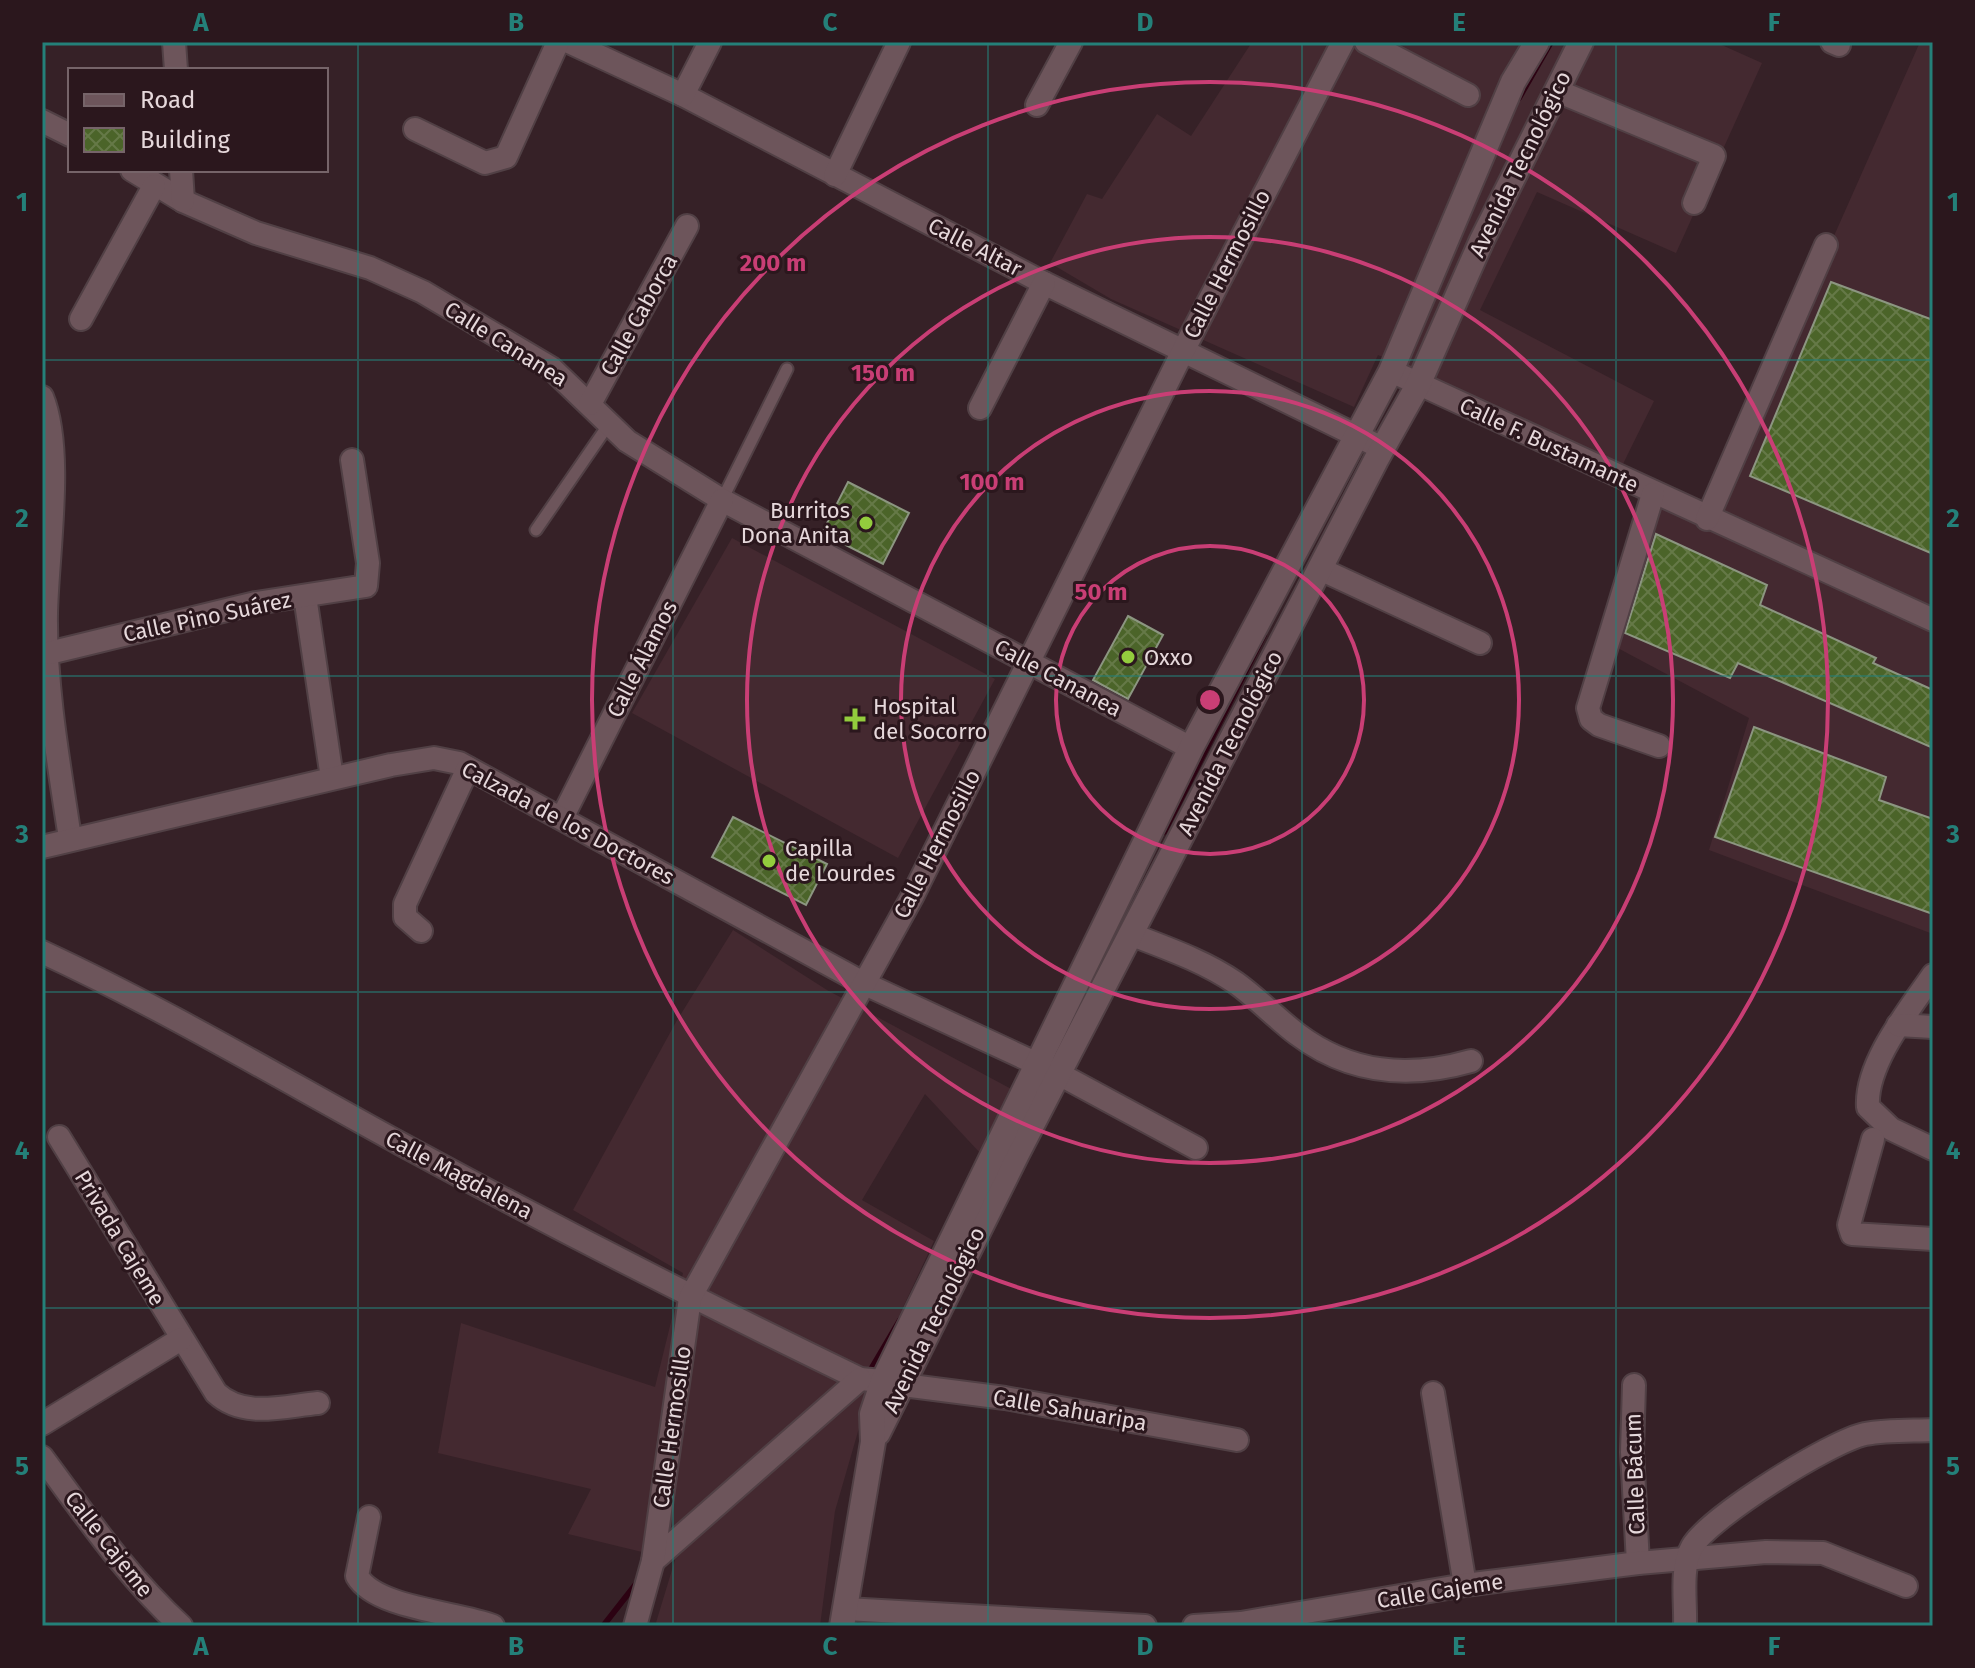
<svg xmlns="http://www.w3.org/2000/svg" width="1975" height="1668" viewBox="0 0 1975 1668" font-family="'Fira Sans',sans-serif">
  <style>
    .built { fill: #442930 }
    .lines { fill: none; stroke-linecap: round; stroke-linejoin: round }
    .stream { stroke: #2c0212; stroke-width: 6 }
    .building { fill: url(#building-cross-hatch); stroke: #8c9681; stroke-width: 2 }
    .lane-casing { stroke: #514045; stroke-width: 15 }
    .street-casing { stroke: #514045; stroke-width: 26 }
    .secondary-casing { stroke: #514045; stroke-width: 28 }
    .lane { stroke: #6d555b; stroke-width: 11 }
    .street { stroke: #6d555b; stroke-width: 22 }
    .secondary { stroke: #6d555b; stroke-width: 24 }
    .grid { fill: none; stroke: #248079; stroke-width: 2; stroke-opacity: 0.55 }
    .ring { fill: none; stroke: #c93e75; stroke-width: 4 }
    .poi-dot { fill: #93cc3d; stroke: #2b171d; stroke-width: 3 }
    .labels { text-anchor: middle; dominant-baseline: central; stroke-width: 6; stroke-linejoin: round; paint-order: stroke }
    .street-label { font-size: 22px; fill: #e6d8db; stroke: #2b171d }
    .poi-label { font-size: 22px; fill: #e6d8db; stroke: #2b171d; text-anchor: start }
    .centre { fill: #c93e75; stroke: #2b171d; stroke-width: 4 }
    .ring-label { font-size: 24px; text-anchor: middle; font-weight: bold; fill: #c93e75; stroke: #2b171d; stroke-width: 6; stroke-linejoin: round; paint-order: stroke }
    .neatline { fill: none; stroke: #248079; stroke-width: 3 }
    .grid-label { font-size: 26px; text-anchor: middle; font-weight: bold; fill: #248079 }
  </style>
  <defs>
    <pattern id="building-cross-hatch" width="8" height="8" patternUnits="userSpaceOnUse" patternTransform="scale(2)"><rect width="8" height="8" fill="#4b6429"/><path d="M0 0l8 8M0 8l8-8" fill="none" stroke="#657947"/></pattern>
  </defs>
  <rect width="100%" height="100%" fill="#362127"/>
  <!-- built -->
  <g class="built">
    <polygon points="1252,42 1715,42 1762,63 1676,253 1537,192 1480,310 1654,401 1623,464 1378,355 1354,407 1111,299 1050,263 1087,194 1102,199 1157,114 1191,136"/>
    <polygon points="1920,42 1933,42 1933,934 1709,850 1749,718 1612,645 1653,504 1708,520"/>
    <polygon points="732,538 995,679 898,858 632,713"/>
    <polygon points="733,930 827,990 1015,1091 981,1154 925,1094 862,1200 934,1241 879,1359 835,1511 820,1626 655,1626 675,1560 568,1534 591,1489 438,1453 461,1323 655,1387 683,1273 573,1210 676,1022"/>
  </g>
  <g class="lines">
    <!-- stream -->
    <g class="stream">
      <polyline points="1519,98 1551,42"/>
      <polyline points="1164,832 1264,635"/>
      <polyline points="867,1376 900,1320"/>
      <polyline points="603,1626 639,1580"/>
    </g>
  </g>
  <!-- building -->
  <g class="building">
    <polygon points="1831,282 1933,320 1933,554 1750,476"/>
    <polygon points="848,482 909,513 883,564 822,533"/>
    <polygon points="1656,534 1767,585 1760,605 1876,658 1873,663 1933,690 1933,748 1738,663 1730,678 1625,633"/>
    <polygon points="1128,616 1163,635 1128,699 1093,680"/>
    <polygon points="1754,727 1886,777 1879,800 1933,819 1933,914 1715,837"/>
    <polygon points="733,817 827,864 806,905 712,857"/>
  </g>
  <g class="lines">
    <!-- lane casing -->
    <g class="lane-casing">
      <g id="lane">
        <polyline points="722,500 787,369"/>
        <polyline points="536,530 609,424"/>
      </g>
    </g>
    <!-- street casing -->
    <g class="street-casing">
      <g id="street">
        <polyline points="174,42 176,70"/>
        <polyline points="569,42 683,95 1044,283 1382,448"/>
        <polyline points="1366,42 1468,95"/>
        <polyline points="1832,42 1839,45"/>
        <polyline points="1557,91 1714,156 1694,203"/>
        <polyline points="683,95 710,42"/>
        <polyline points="1037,105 1071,42"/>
        <polyline points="42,121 70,135"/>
        <polyline points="415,129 485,163 506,157 558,42"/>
        <polyline points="132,170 183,201 256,233 370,268 423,292 551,368 627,441 722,500 1191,748"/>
        <polyline points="181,170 183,201"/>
        <polyline points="835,175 899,42"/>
        <polyline points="81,319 154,186"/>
        <polyline points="1391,371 1933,620"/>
        <path d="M42 397C64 451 47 555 46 614 45 688 59 765 70 838"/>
        <polyline points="590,404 687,226"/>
        <polyline points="980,408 1044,283"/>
        <polyline points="1653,494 1588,708 1591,719 1599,725 1659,746"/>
        <polyline points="1707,519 1826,245"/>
        <polyline points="1320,569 1480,643"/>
        <polyline points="305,596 332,778"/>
        <polyline points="49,653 256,603 366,586 368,563 352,460"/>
        <polyline points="562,818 722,500"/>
        <polyline points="42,847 391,765 434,758 459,763 863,983 1059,1074 1196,1148"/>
        <polyline points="421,931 405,917 405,904 468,768"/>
        <path d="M1130 934C1166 948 1204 961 1236 983 1257 998 1276 1018 1297 1034 1350 1074 1408 1079 1471 1061"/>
        <path d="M42 952C165 1009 282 1079 401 1144 552 1226 705 1304 860 1379L883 1381"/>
        <path d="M1933 975C1909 1010 1865 1064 1868 1107L1891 1129 1933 1149"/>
        <polyline points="1898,1025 1933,1027"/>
        <path d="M59 1137 216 1393C244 1419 284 1406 318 1403"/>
        <polyline points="1873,1139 1849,1225 1852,1234 1933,1239"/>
        <polyline points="903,1385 1005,1398 1237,1440"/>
        <polyline points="1634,1385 1632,1452 1638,1563"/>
        <polyline points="1433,1393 1465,1585"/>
        <polyline points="42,1424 181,1339"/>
        <path d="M42 1457C86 1516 126 1576 181 1626"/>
        <path d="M369 1517 357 1576C376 1609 458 1612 493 1626"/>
        <polyline points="653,1561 860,1379"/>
        <polyline points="846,1609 1145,1626"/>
        <polyline points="635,1626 653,1561 690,1298 912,897 1183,351 1343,42"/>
        <polyline points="1194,1626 1241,1623 1465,1585 1638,1563 1766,1552 1823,1553 1906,1586"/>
        <path d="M1685 1626C1686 1602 1680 1568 1692 1547 1708 1518 1831 1441 1865 1434 1887 1430 1911 1431 1933 1430"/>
      </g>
    </g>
    <!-- secondary casing -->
    <g class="secondary-casing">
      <g id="secondary">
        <polyline points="878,1433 1017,1154 1376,460 1418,385 1482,240 1581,42"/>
        <polyline points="842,1626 873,1442 872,1414 883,1381 1191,748 1391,371 1513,82 1537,42"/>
      </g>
    </g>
    <!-- lane -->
    <use href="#lane" class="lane"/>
    <!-- street -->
    <use href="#street" class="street"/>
    <!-- secondary -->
    <use href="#secondary" class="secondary"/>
  </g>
  <!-- grid -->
  <path class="grid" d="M358 42V1626M673 42V1626M988 42V1626M1302 42V1626M1616 42V1626M42 360H1933M42 676H1933M42 992H1933M42 1308H1933"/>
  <!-- distance rings -->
  <g class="ring">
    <circle cx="1210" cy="700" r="154"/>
    <circle cx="1210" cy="700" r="309"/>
    <circle cx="1210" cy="700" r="463"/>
    <circle cx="1210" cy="700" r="618"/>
  </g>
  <!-- markers -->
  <g class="poi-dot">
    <circle cx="866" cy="523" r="8"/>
    <circle cx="1128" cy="657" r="8"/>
    <path d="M851 707h8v8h8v8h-8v8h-8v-8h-8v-8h8z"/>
    <circle cx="769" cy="861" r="8"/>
  </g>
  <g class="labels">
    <!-- street labels -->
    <g class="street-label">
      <text transform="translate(1520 164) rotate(-64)">Avenida Tecnológico</text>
      <text transform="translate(975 247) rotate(27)">Calle Altar</text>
      <text transform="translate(1227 264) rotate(-63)">Calle Hermosillo</text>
      <text transform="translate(639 315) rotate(-61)">Calle Caborca</text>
      <text transform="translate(506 344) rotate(32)">Calle Cananea</text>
      <text transform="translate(1549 445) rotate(25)">Calle F. Bustamante</text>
      <text transform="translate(207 617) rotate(-12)">Calle Pino Suárez</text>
      <text transform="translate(642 659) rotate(-63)">Calle Álamos</text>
      <text transform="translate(1058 678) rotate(28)">Calle Cananea</text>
      <text transform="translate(1230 743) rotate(-63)">Avenida Tecnológico</text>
      <text transform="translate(568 823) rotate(28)">Calzada de los Doctores</text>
      <text transform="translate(937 844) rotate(-63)">Calle Hermosillo</text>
      <text transform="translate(459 1175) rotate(28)">Calle Magdalena</text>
      <text transform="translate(120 1238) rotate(59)">Privada Cajeme</text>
      <text transform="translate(934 1320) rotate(-64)">Avenida Tecnológico</text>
      <text transform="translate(1070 1410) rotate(10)">Calle Sahuaripa</text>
      <text transform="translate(672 1427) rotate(-82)">Calle Hermosillo</text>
      <text transform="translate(1635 1474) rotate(-92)">Calle Bácum</text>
      <text transform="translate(109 1544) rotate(52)">Calle Cajeme</text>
      <text transform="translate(1440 1591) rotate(-9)">Calle Cajeme</text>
    </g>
    <!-- poi labels -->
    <g class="poi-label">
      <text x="850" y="510" text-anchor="end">Burritos<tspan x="850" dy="25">Dona Anita</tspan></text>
      <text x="1144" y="657">Oxxo</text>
      <text x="873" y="706">Hospital<tspan x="873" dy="25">del Socorro</tspan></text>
      <text x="785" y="848">Capilla<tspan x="785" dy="25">de Lourdes</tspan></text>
    </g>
  </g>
  <circle cx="1210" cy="700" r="12" class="centre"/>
  <g class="ring-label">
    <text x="773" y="271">200 m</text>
    <text x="883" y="381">150 m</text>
    <text x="992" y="490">100 m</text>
    <text x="1101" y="600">50 m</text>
  </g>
  <!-- border -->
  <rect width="1975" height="1668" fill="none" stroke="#2b171d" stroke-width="88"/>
  <!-- legend -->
  <rect x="68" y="68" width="260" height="104" fill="#2b171d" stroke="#766469" stroke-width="2"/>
  <rect x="84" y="94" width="40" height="12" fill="#6d555b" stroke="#766469" stroke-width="2"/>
  <text x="140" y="108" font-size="24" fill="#e6d8db">Road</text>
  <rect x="84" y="128" width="40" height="24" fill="url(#building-cross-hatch)" stroke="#766469" stroke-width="2"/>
  <text x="140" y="148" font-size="24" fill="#e6d8db">Building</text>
  <rect x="44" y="44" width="1887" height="1580" class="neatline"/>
  <g class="grid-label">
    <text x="201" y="31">A</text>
    <text x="516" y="31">B</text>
    <text x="830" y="31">C</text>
    <text x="1145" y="31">D</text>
    <text x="1459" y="31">E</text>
    <text x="1774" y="31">F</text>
    <text x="22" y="211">1</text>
    <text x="1953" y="211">1</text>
    <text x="22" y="527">2</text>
    <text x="1953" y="527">2</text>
    <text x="22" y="843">3</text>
    <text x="1953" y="843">3</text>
    <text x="22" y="1159">4</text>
    <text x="1953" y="1159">4</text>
    <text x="22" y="1475">5</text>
    <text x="1953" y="1475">5</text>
    <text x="201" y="1655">A</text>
    <text x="516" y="1655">B</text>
    <text x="830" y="1655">C</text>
    <text x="1145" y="1655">D</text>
    <text x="1459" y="1655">E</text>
    <text x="1774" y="1655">F</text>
  </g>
</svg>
